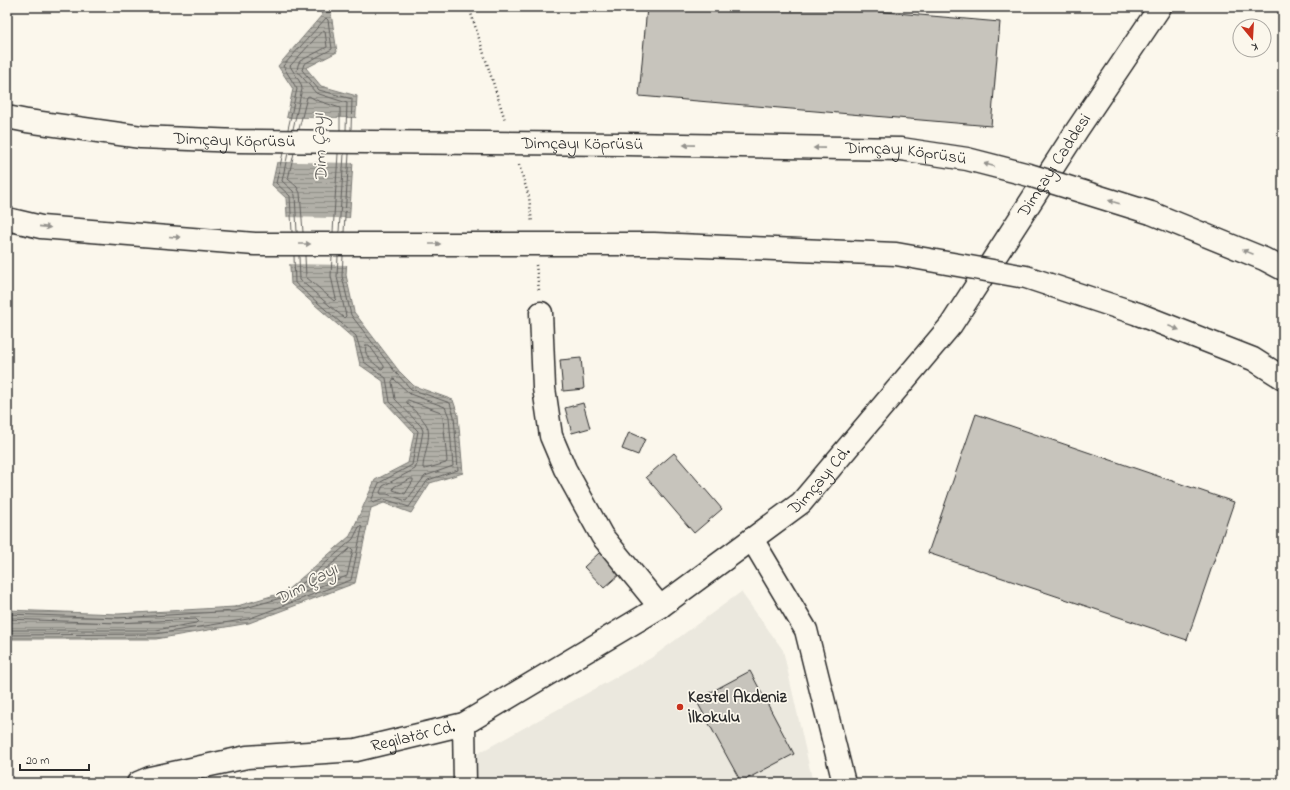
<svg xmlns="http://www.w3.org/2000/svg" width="1290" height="790" viewBox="0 0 1290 790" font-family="'Indie Flower',sans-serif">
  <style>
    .built { fill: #ebe8de }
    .water { fill: url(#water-rules); stroke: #7b7a75 }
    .pier { fill: #fbf7ec }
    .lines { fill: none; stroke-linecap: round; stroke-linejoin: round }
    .shore { stroke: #61605d; stroke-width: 1 }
    .building { fill: #c7c4bc; stroke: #2b2b2b }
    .minor-casing { stroke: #2b2b2b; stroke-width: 25 }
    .highway-casing { stroke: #2b2b2b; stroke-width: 25 }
    .path { stroke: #2b2b2b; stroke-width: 2.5; stroke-dasharray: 1 3; stroke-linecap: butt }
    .minor { stroke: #fbf7ec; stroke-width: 22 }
    .highway { stroke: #fbf7ec; stroke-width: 22 }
    .highway-bridge-casing { stroke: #2b2b2b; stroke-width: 25; stroke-linecap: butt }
    .highway-bridge { stroke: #fbf7ec; stroke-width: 22 }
    .oneway { fill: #93918c }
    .poi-dot { fill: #c8321e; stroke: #fbf7ec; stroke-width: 1.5 }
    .labels { text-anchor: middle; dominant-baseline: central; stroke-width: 3.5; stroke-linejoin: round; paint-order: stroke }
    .street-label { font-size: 17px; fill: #2b2b2b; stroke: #fbf7ec }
    .poi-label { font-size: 17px; font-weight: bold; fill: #2b2b2b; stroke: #fbf7ec; text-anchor: start }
    .water-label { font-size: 18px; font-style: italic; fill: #5a5956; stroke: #fbf7ec }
  </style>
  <defs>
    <pattern id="water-rules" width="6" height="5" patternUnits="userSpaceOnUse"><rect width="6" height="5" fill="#b1afa7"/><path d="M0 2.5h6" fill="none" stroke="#908f88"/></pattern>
  </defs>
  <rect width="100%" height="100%" fill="#fbf7ec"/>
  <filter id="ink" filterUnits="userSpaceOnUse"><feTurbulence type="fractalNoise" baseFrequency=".025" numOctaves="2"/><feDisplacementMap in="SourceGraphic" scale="8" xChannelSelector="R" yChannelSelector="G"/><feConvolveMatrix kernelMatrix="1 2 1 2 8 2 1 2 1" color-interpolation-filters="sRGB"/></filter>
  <g filter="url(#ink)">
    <!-- built -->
    <polygon class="built" points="741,592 783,650 813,783 506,783 475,779 475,755 651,658"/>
    <!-- water -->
    <polygon class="water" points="319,7 330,7 337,52 306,68 321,86 357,96 346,275 354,312 399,371 414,386 453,400 458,415 463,473 430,483 411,513 384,503 371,508 355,583 249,623 156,639 7,639 7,610 118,614 234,607 285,592 350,536 375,480 408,463 414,433 386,403 383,381 360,365 354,339 291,284 286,198 272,185 293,89 278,66 322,15"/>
    <!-- pier -->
    <g class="pier">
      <polygon points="285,118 357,118 355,163 275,162"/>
      <polygon points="285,217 351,218 348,265 288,264"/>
    </g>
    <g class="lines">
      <!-- shore -->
      <g class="shore">
        <polyline points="288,129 297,89 283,66 326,18 328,20 332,49 304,64 302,70 319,90 352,99 351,130"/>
        <polyline points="293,129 302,89 301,84 290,66 323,30 325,31 327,47 300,61 298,65 297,71 316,93 347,103 346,130"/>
        <polyline points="299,129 307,97 309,96 316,100 340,108 340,130"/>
        <polyline points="283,153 276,183 290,196 292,232"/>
        <polyline points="288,153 282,181 293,191 295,195 297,232"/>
        <polyline points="294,153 288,179 297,187 300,193 303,232"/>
        <polyline points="333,232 338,154"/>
        <polyline points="339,232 344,154"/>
        <polyline points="344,232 349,154"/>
        <polyline points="294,256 295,283 356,336 364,362 386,378 390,402 418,431 412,465 379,483 371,501 373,503 384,499 409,507 428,480 458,470 454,416 450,403 411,389 396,373 351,315 342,276 343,256"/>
        <polyline points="299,256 300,280 344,318 346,316 337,277 338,256"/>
        <polyline points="305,256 306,277 334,301 336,299 331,276 332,256"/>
        <path d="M366 345H369L384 366V368L381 369C373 362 363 357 366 345Z"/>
        <polygon points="394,379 410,394 445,407 449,417 453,466 425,476 406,501 387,494 381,494 380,492 383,486 415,469 417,464 423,431 421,426 395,399 392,382"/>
        <path d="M408 400 441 412 443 418 447 461 446 463 425 469 423 468C423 456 433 435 426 424 421 416 413 410 407 403V401Z"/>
        <polygon points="411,479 413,479 413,481 405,494 393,490 394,487"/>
        <polygon points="351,548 353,550 347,576 305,592 303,592 303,589"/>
        <polyline points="7,614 118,618 235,611 288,596 353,539 359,527 361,526 362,528 351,580 248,619 156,634 7,635"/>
        <polyline points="7,619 118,623 196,619 198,621 196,623 156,630 7,630"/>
      </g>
    </g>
    <!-- building -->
    <g class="building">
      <polygon points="647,7 828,7 1000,22 991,126 639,96"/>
      <polygon points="581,358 584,389 563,391 560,360"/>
      <polygon points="583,403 590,428 572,433 565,408"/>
      <polygon points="976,414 1234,502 1187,640 928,553"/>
      <polygon points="629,432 645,439 638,455 622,449"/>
      <polygon points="674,453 722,509 694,533 646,477"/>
      <polygon points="600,552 620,574 604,588 584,567"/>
      <polygon points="750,671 794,754 741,782 696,700"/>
    </g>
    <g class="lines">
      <!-- minor casing -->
      <g class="minor-casing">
        <g id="minor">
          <polyline points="541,313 544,388 551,436 565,469 602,536 660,607"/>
          <polyline points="752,539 806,630 844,783"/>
          <polyline points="464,724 465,783"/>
          <path id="s1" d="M138 783 150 778 247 757 356 750 464 724 660 607 801 503 951 325 1077 130 1160 7"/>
        </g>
      </g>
      <!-- highway casing -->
      <g class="highway-casing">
        <g id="highway">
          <polyline points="1151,213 1264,259 1283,269"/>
          <polyline points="1138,314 1253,359 1283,378"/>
        </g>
      </g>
      <!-- path -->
      <g class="path">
        <polyline points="469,7 505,120"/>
        <polyline points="519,165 529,197 532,223"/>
        <polyline points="536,265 539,290"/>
      </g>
      <!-- minor -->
      <use href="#minor" class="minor"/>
      <!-- highway -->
      <use href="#highway" class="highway"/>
      <!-- highway-bridge casing -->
      <g class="highway-bridge-casing">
        <g id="highway-bridge">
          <path id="s2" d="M7 117 27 121 141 137 238 141 625 144 901 149 967 159 1029 175 1151 213"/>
          <polyline points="7,219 41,227 255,244 654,244 896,254 1026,277 1138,314"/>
        </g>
      </g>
      <!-- highway-bridge -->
      <use href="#highway-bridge" class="highway-bridge"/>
    </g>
    <!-- one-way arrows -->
    <defs><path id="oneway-solid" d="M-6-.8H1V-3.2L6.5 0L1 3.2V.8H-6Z"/></defs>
    <g class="oneway">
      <use href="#oneway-solid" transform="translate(689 145) rotate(-179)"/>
      <use href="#oneway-solid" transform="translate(819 148) rotate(-179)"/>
      <use href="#oneway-solid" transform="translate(989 165) rotate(-165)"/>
      <use href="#oneway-solid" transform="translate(1114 202) rotate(-163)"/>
      <use href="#oneway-solid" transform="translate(45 227) rotate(6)"/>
      <use href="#oneway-solid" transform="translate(175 237) rotate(5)"/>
      <use href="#oneway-solid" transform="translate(305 244)"/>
      <use href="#oneway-solid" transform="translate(435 244)"/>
      <use href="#oneway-solid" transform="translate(1248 252) rotate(-158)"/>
      <use href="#oneway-solid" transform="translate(1174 328) rotate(21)"/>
    </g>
  </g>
  <!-- markers -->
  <circle class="poi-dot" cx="680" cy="707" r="4"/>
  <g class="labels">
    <!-- street labels -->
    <g class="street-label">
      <text stroke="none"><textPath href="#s2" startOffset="229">Dimçayı Köprüsü</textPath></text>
      <text stroke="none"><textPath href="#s2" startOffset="577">Dimçayı Köprüsü</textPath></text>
      <text stroke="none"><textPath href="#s2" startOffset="901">Dimçayı Köprüsü</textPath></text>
      <text stroke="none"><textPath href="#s1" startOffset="1159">Dimçayı Caddesi</textPath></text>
      <text stroke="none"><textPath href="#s1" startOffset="765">Dimçayı Cd.</textPath></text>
      <text stroke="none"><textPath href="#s1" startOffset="280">Regilatör Cd.</textPath></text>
    </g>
    <!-- poi labels -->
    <g class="poi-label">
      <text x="688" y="697">Kestel Akdeniz<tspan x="688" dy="20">İlkokulu</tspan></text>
    </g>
    <!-- water labels -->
    <g class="water-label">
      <text transform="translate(321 147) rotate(-93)">Dim Çayı</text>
      <text transform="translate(307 585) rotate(-29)">Dim Çayı</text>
    </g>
  </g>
  <!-- margin -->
  <rect width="1290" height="790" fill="none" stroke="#fbf7ec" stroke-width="24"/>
  <rect x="12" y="12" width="1266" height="766" fill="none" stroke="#2b2b2b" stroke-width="1.5" filter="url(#ink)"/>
  <!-- north arrow -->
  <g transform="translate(1252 38) rotate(162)"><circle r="19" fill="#fbf7ec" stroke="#a8a59f"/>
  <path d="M0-3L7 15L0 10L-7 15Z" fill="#c8321e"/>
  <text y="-6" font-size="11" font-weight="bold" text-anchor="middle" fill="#2b2b2b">K</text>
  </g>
  <!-- scale -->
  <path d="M20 764v6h69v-6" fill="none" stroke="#2b2b2b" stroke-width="2"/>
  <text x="26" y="764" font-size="12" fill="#2b2b2b" stroke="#fbf7ec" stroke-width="3" paint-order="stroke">20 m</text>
</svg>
